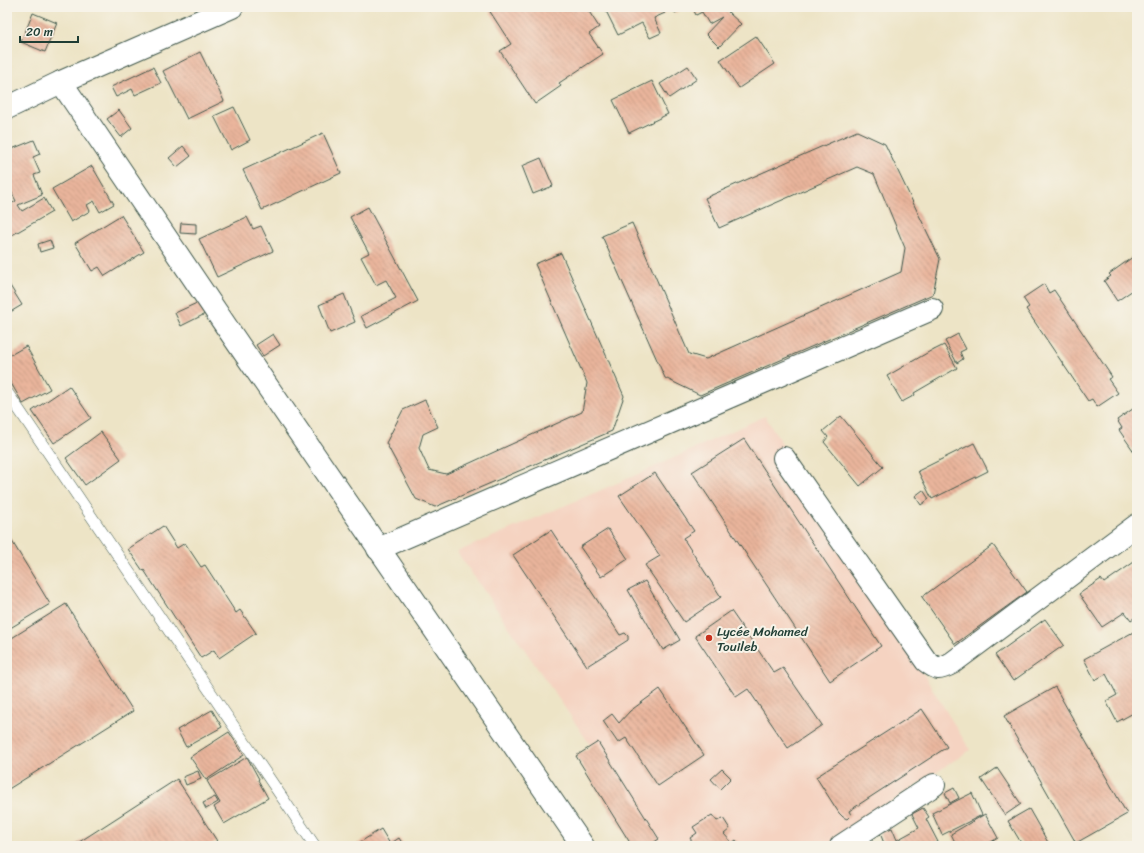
<svg xmlns="http://www.w3.org/2000/svg" width="1144" height="853" viewBox="0 0 1144 853" font-family="Sriracha,sans-serif">
  <style>
    .built { fill: #f5d3c1 }
    .building { fill: url(#building-back-hatch) }
    .lines { fill: none; stroke-linecap: round; stroke-linejoin: round }
    .service-casing { stroke: #3e564a; stroke-width: 12 }
    .minor-casing { stroke: #3e564a; stroke-width: 24 }
    .tertiary-casing { stroke: #3e564a; stroke-width: 24 }
    .service { stroke: #fff; stroke-width: 11 }
    .minor { stroke: #fff; stroke-width: 22 }
    .tertiary { stroke: #fff; stroke-width: 22 }
    .poi-dot { fill: #c8321e; stroke: #f7f3e8; stroke-width: 1.5 }
    .labels { text-anchor: middle; dominant-baseline: central; stroke-width: 4; stroke-linejoin: round; paint-order: stroke }
    .poi-label { font-size: 13px; fill: #1f3d34; stroke: #f7f3e8; text-anchor: start }
  </style>
  <defs>
    <pattern id="building-back-hatch" width="6" height="6" patternUnits="userSpaceOnUse"><rect width="6" height="6" fill="#eab59c"/><path d="M-1 5l2 2M0 0l6 6M5-1l2 2" fill="none" stroke="#bd9480"/></pattern>
  </defs>
  <rect width="100%" height="100%" fill="#f7f3e8"/>
  <filter id="ink" filterUnits="userSpaceOnUse"><feTurbulence type="fractalNoise" baseFrequency=".025" numOctaves="2"/><feDisplacementMap in="SourceGraphic" scale="8" xChannelSelector="R" yChannelSelector="G"/><feConvolveMatrix kernelMatrix="1 2 1 2 8 2 1 2 1" color-interpolation-filters="sRGB"/></filter>
  <filter id="wash" filterUnits="userSpaceOnUse"><feTurbulence type="fractalNoise" baseFrequency=".012" numOctaves="4" result="noise"/><feDisplacementMap in="SourceGraphic" scale="16" xChannelSelector="R" yChannelSelector="G"/><feGaussianBlur stdDeviation="0.9" result="paint"/><feColorMatrix in="noise" values="0 0 0 0 0 0 0 0 0 0 0 0 0 0 0 0 0 1.4 0 .05"/><feComposite in="paint" operator="in"/></filter>
  <g filter="url(#wash)">
    <rect width="100%" height="100%" fill="#ede4c6"/>
    <!-- built -->
    <polygon class="built" points="765,416 970,750 825,846 659,846 576,724 457,552 643,472"/>
    <g id="blocks">
      <!-- building -->
      <g class="building">
        <polygon points="487,7 586,7 599,27 589,34 603,54 559,83 561,86 535,104 500,51 511,44"/>
        <polygon points="610,7 662,7 665,13 654,18 661,33 650,38 642,23 618,35 605,9"/>
        <polygon points="672,7 686,7 675,13"/>
        <polygon points="692,7 726,7 729,13 741,24 719,47 706,34 722,17 709,24 702,12 696,15"/>
        <polygon points="33,13 57,23 45,52 21,42"/>
        <polygon points="756,36 775,64 739,88 720,60"/>
        <polygon points="200,52 224,101 187,119 163,71"/>
        <polygon points="688,66 697,79 669,98 660,84"/>
        <polygon points="153,67 161,83 135,95 132,89 116,97 111,87"/>
        <polygon points="652,81 668,114 629,133 613,100"/>
        <polygon points="234,107 250,140 231,150 214,116"/>
        <polygon points="119,110 132,128 121,137 107,119"/>
        <polygon points="857,131 885,144 940,259 933,294 700,395 665,378 602,236 632,223 689,354 706,359 901,272 905,248 874,174 857,167 719,228 705,198"/>
        <polygon points="323,133 341,173 262,210 243,170"/>
        <polygon points="34,140 40,154 33,157 40,173 34,175 42,195 18,205 22,211 44,198 52,212 7,238 7,206 16,201 10,189 7,190 7,151"/>
        <polygon points="183,146 191,156 177,167 169,158"/>
        <polygon points="541,158 553,186 533,194 522,166"/>
        <polygon points="92,166 114,204 100,212 94,201 87,205 90,211 71,222 52,189"/>
        <polygon points="368,207 418,301 367,328 361,316 396,298 386,280 376,285 361,257 369,253 350,217"/>
        <polygon points="121,215 144,252 105,276 99,267 92,271 75,243"/>
        <polygon points="247,217 253,229 261,226 273,251 217,277 199,239"/>
        <polygon points="181,223 196,224 196,234 180,233"/>
        <polygon points="50,240 53,248 40,252 38,244"/>
        <polygon points="561,253 624,396 612,431 435,507 416,499 386,443 403,410 425,400 438,427 423,434 419,448 429,470 446,474 582,412 587,383 535,264"/>
        <polygon points="1137,254 1137,293 1136,294 1133,290 1117,301 1104,281 1111,276 1109,274"/>
        <polygon points="7,281 22,305 7,314"/>
        <polygon points="1044,284 1049,293 1054,290 1112,377 1108,379 1118,393 1097,407 1092,399 1088,401 1026,309 1029,307 1023,298"/>
        <polygon points="344,294 355,322 330,333 319,305"/>
        <polygon points="199,302 205,314 181,326 175,313"/>
        <polygon points="273,334 280,345 263,356 256,345"/>
        <polygon points="958,334 966,349 960,352 963,359 957,363 945,341"/>
        <polygon points="944,345 957,368 914,393 915,395 902,402 887,376 934,349 934,350"/>
        <polygon points="26,346 50,389 23,404 7,376 7,357"/>
        <polygon points="69,386 91,418 54,443 32,411"/>
        <polygon points="1137,406 1137,456 1119,430 1122,428 1117,420"/>
        <polygon points="841,416 883,467 860,486 824,442 828,437 823,431"/>
        <polygon points="101,432 121,459 85,485 66,458"/>
        <polygon points="744,439 881,646 830,681 692,472"/>
        <polygon points="974,443 988,471 932,499 918,471"/>
        <polygon points="655,473 694,531 683,538 721,597 684,622 645,565 660,556 619,496"/>
        <polygon points="923,490 929,499 921,505 915,496"/>
        <polygon points="163,526 177,548 185,543 201,567 205,565 236,613 240,610 256,633 219,658 214,650 201,658 144,570 143,571 128,549"/>
        <polygon points="608,529 628,559 601,577 580,547"/>
        <polygon points="551,530 620,635 625,633 628,636 628,640 587,666 513,555"/>
        <polygon points="7,533 50,604 7,630"/>
        <polygon points="993,545 1027,592 955,644 922,597"/>
        <polygon points="1137,560 1137,616 1131,620 1125,612 1102,627 1079,594 1101,579 1104,583"/>
        <polygon points="645,581 680,640 663,650 628,590"/>
        <polygon points="66,604 133,711 7,790 7,641"/>
        <polygon points="731,611 774,673 783,668 822,725 788,748 748,689 736,697 695,636"/>
        <polygon points="1045,619 1064,645 1013,681 995,655"/>
        <polygon points="1137,630 1137,711 1117,722 1106,701 1117,695 1106,674 1095,680 1084,659"/>
        <polygon points="1055,687 1127,814 1076,843 1004,716"/>
        <polygon points="660,689 704,755 658,786 626,738 618,743 603,721 612,714 619,723 630,711"/>
        <polygon points="922,709 947,747 849,811 851,815 847,819 843,817 839,813 816,777"/>
        <polygon points="212,710 222,727 186,747 177,730"/>
        <polygon points="229,732 244,755 206,780 190,757"/>
        <polygon points="598,742 659,839 648,846 632,846 576,756"/>
        <polygon points="247,757 259,779 258,780 268,798 224,824 214,807 220,803 207,781"/>
        <polygon points="997,768 1021,804 1005,815 981,779"/>
        <polygon points="722,769 731,778 720,789 711,779"/>
        <polygon points="198,771 201,779 186,785 183,777"/>
        <polygon points="177,779 217,841 209,846 73,846"/>
        <polygon points="954,788 959,798 950,803 945,793"/>
        <polygon points="972,793 982,815 942,835 932,813"/>
        <polygon points="215,797 218,802 206,809 203,803"/>
        <polygon points="923,808 929,817 926,819 938,842 931,846 890,846 889,845 894,842 885,846 880,833 892,828 897,840 919,828 912,814"/>
        <polygon points="1029,809 1050,846 1023,846 1008,821"/>
        <polygon points="985,814 998,838 984,846 957,846 951,834"/>
        <polygon points="712,815 717,821 723,818 730,829 724,834 732,843 736,840 740,846 695,846 690,838 697,833 693,827"/>
        <polygon points="381,829 390,844 399,838 404,846 354,846"/>
      </g>
    </g>
  </g>
  <g filter="url(#ink)">
    <use href="#blocks" fill-opacity="0" stroke="#3e564a" stroke-width="1"/>
    <g class="lines">
      <!-- service casing -->
      <g class="service-casing">
        <polyline id="service" points="7,392 315,846"/>
      </g>
      <!-- minor casing -->
      <g class="minor-casing">
        <g id="minor">
          <path d="M61 82C233 338 407 592 583 846"/>
          <path d="M784 458 926 661C937 670 939 670 952 663L1137 525"/>
          <polyline points="378,549 932,309"/>
          <polyline points="841,846 934,785"/>
        </g>
      </g>
      <!-- tertiary casing -->
      <g class="tertiary-casing">
        <polyline id="tertiary" points="7,108 61,82 232,7"/>
      </g>
      <!-- service -->
      <use href="#service" class="service"/>
      <!-- minor -->
      <use href="#minor" class="minor"/>
      <!-- tertiary -->
      <use href="#tertiary" class="tertiary"/>
    </g>
  </g>
  <!-- markers -->
  <circle class="poi-dot" cx="709" cy="638" r="4"/>
  <g class="labels">
    <!-- poi labels -->
    <g class="poi-label">
      <text x="717" y="631">Lycée Mohamed<tspan x="717" dy="15">Touileb</tspan></text>
    </g>
  </g>
  <!-- margin -->
  <rect width="1144" height="853" fill="none" stroke="#f7f3e8" stroke-width="24"/>
  <!-- scale -->
  <path d="M20 36v6h58v-6" fill="none" stroke="#1f3d34" stroke-width="2"/>
  <text x="26" y="36" font-size="12" fill="#1f3d34" stroke="#f7f3e8" stroke-width="3" paint-order="stroke">20 m</text>
</svg>
